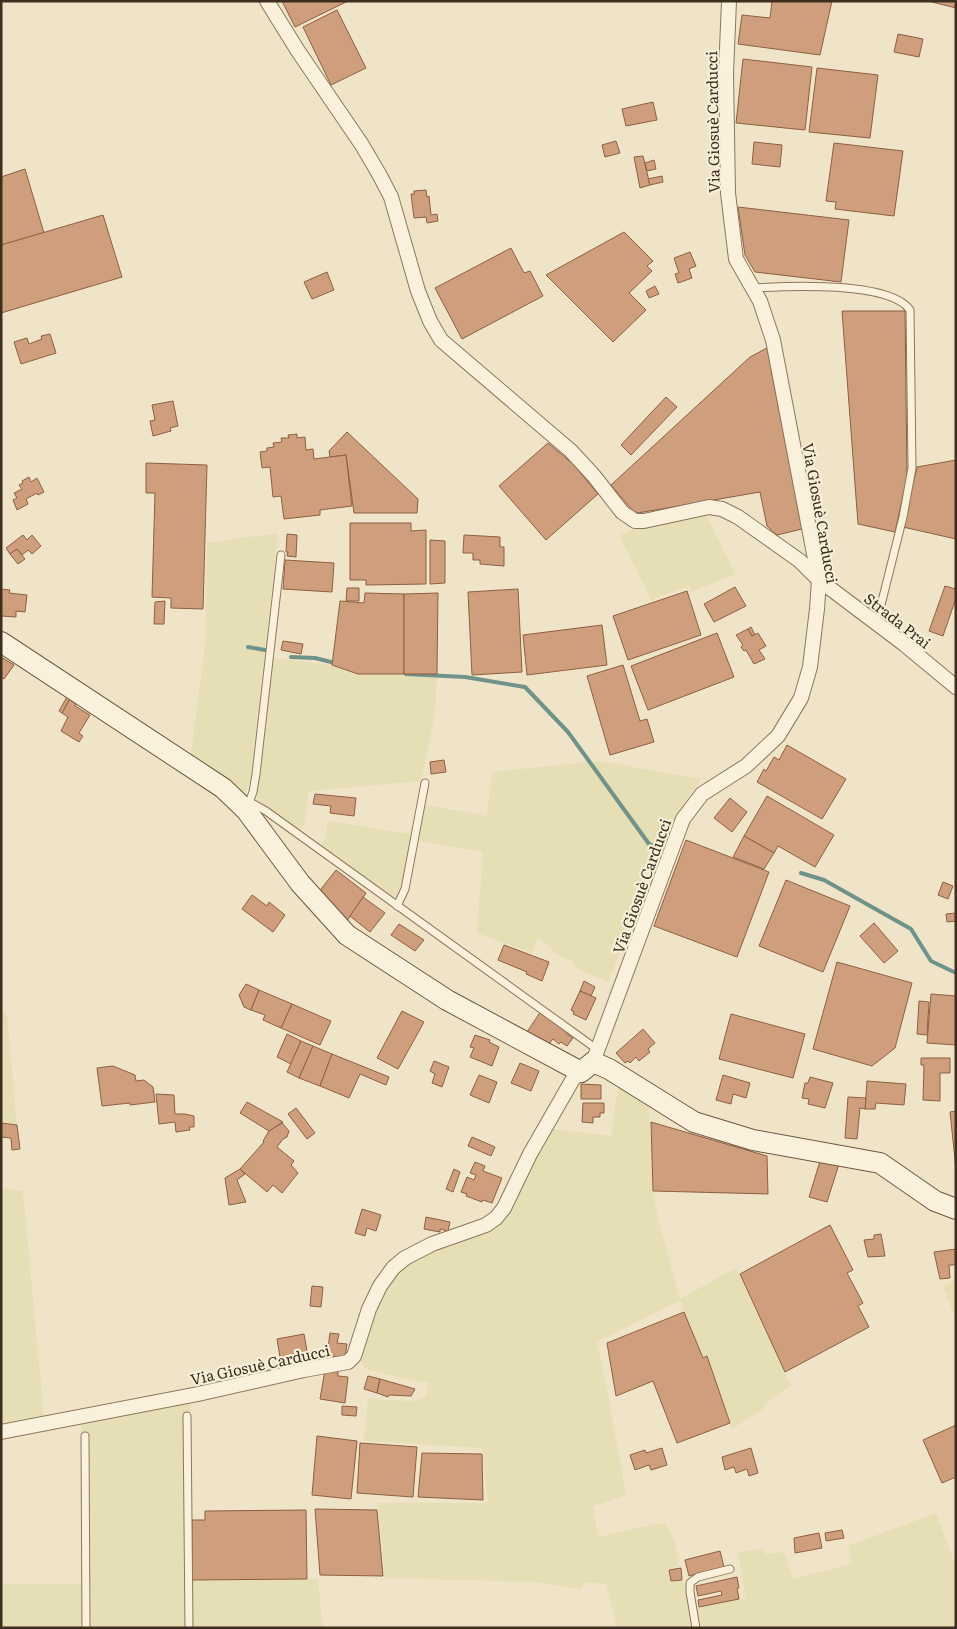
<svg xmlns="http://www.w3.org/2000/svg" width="957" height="1629" viewBox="0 0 957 1629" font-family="Literata,serif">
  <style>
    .farmland { fill: #e6deb5 }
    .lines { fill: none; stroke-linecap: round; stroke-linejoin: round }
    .stream { stroke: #6f938a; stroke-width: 4 }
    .building { fill: #cf9f7d; stroke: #8d5f41 }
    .lane-casing { stroke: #8d765c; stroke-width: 9 }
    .street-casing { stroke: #8d765c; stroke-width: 16 }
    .secondary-casing { stroke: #6f573f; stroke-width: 22 }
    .lane { stroke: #faf1dc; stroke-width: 7 }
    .street { stroke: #faf1dc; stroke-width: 14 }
    .secondary { stroke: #faf1dc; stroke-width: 20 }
    .labels { text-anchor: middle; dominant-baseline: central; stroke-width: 4.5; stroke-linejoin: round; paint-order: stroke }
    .street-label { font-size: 15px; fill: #3d2e20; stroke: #f7eed8 }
  </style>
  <rect width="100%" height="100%" fill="#f0e4c8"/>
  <!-- farmland -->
  <g class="farmland">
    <polygon points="705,512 736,574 691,592 689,586 651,600 619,536 643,524"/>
    <polygon points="278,533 250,780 243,798 190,759 205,646 207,543"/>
    <polygon points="273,658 332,665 359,674 437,674 435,714 421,781 309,791 304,824 300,831 275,814 257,798"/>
    <polygon points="599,761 701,779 687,799 679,813 658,871 649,867 627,929 629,931 608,982 576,968 573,962 556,953 538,937 532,953 477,933 483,852 418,841 425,805 487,816 492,772"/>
    <polygon points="328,821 411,834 399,897 393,897 351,869 321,845 325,837"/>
    <polygon points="1,1012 7,1014 17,1125 1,1123"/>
    <polygon points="618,1087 626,1089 645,1100 649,1109 653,1191 658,1218 680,1299 736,1268 791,1385 764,1404 764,1408 732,1429 707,1357 703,1358 680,1300 597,1342 609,1400 626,1495 593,1506 598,1537 655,1524 665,1523 674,1540 679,1566 668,1569 670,1582 683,1581 693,1628 617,1628 606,1584 584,1582 582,1589 535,1582 385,1578 378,1503 488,1503 482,1448 364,1441 368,1399 412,1401 426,1397 428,1382 414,1381 366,1369 362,1363 361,1357 372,1315 387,1284 406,1264 444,1245 499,1225 551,1129 611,1136"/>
    <polygon points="1,1188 23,1191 44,1417 1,1428"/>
    <polygon points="956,1272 956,1321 943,1285 951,1283"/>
    <polygon points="190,1401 192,1580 318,1579 322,1623 324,1628 1,1628 1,1584 83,1584 81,1422"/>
    <polygon points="936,1513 956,1567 956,1628 700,1628 696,1609 699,1607 746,1598 738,1552 762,1548 766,1554 781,1552 786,1556 793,1579 852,1564 848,1546"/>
  </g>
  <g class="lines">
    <!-- stream -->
    <g class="stream">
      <polyline points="248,647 265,650"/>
      <polyline points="291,657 315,658 335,663"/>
      <polyline points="406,674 465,677 525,687 568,732 649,844 661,848"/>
      <polyline points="801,873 824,880 911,929 931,961 956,973"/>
    </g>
  </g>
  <!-- building -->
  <g class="building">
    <polygon points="282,1 348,1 295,27"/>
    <polygon points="772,1 832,1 820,55 738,44 742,15 770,18"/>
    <polygon points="928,1 956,1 956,8"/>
    <polygon points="337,10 366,68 331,85 303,27"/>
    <polygon points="898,34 923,39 919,57 894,52"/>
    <polygon points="743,59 812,67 805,130 736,123"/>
    <polygon points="817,68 878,75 870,138 809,132"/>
    <polygon points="653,102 657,120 626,126 622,109"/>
    <polygon points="616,141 620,153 605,157 602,145"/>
    <polygon points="754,142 782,145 780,167 752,164"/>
    <polygon points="834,143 903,151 894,216 835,209 836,202 826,201"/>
    <polygon points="643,156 650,185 640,188 634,157"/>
    <polygon points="654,160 656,169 647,171 645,163"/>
    <polygon points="25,169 44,233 1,245 1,177"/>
    <polygon points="662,176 663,182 650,185 648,179"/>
    <polygon points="426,190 427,197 429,196 431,215 437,214 438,221 427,223 426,217 414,218 411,194 414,194 414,191"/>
    <polygon points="738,207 849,220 841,282 755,272 745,255"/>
    <polygon points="103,215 122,277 1,313 1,245"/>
    <polygon points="624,232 653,261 647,266 652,271 629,293 646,310 613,342 546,275"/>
    <polygon points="511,248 524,273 530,271 543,296 462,339 435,288"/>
    <polygon points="690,252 696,266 689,269 692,278 678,283 675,274 679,273 674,258"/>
    <polygon points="327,272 334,290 312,299 304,282"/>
    <polygon points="655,286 659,294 649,298 646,291"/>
    <polygon points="842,311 905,311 907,478 895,532 858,524"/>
    <polygon points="50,334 56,353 21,364 14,342 27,338 29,344 42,339 41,336"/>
    <polygon points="767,348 802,529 777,535 767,526 760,492 638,513 633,511 611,485 750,357"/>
    <polygon points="666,397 677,407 631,455 621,445"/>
    <polygon points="173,401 178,426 170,428 171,431 153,436 150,421 155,420 152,405"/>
    <polygon points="347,432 418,499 417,513 354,513 346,455 330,457 329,451"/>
    <polygon points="297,434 297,438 305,437 306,450 313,449 314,459 346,455 352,506 320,510 320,515 284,519 281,496 273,497 270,467 262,468 260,452 267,451 267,448 274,447 273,443 282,442 281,438 289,438 288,435"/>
    <polygon points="548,443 573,464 598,494 546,540 499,486"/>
    <polygon points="956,460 956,539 903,527 917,467"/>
    <polygon points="146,463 207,465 203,609 171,608 171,598 152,597 155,493 146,493"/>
    <polygon points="29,477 31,482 37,478 44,492 38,495 37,493 26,499 28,504 17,510 13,500 17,498 14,493 22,489 19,485 23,483 22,481"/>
    <polygon points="350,523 411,523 411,531 426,530 426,584 366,585 366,580 350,580"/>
    <polygon points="287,534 297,535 296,557 287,556 288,552 286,552"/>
    <polygon points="23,535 27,540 32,535 41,546 32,554 28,550 22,555 17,549 10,554 6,548"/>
    <polygon points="464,535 500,537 500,547 504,547 504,566 480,564 480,560 473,560 473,553 463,553"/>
    <polygon points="430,540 445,541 445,583 430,584"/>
    <polygon points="17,549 25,559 18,564 10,554"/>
    <polygon points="285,560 334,563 332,592 283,589"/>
    <polygon points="945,586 956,589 956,598 943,636 929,631"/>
    <polygon points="735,587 746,606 714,622 704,604"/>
    <polygon points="347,588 359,588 359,601 346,601"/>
    <polygon points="1,589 10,590 9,593 27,595 25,612 16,611 16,617 1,616"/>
    <polygon points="518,589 522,672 472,675 468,592"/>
    <polygon points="687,591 701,635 628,660 613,616"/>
    <polygon points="365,593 404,594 404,674 358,674 332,665 340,601 364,603"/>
    <polygon points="438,593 437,674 404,674 404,594"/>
    <polygon points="165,601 164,624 154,624 155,602"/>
    <polygon points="602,625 607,665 527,675 523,635"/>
    <polygon points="751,627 755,635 752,636 748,629"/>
    <polygon points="748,629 752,636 758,633 766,646 759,650 765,659 754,664 746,650 744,651 741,647 743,645 736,635"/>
    <polygon points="717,633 734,677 648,710 631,666"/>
    <polygon points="283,641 303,644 301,654 281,650"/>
    <polygon points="1,657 14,665 4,679 1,677"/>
    <polygon points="623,665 640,721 647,719 654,742 610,755 587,676"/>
    <polygon points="68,695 71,697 62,713 59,711"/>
    <polygon points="71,697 78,701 75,706 90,715 79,733 83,736 79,742 61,731 68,717 62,713"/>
    <polygon points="787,745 846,779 822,819 757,782 764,769 766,771 774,757 779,760"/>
    <polygon points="444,760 446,772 431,774 430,762"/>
    <polygon points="315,794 356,798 354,816 330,813 331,806 313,804"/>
    <polygon points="767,796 834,835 815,867 778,846 774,853 744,836"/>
    <polygon points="730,798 747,812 732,832 714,818"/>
    <polygon points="744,836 774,853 764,869 733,857"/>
    <polygon points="686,840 769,872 737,957 654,926"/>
    <polygon points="336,870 366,893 347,921 318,893"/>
    <polygon points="786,880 850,906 823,972 759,946"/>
    <polygon points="943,882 953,886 948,899 938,895"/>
    <polygon points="252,895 267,906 269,902 285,915 273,932 242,909"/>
    <polygon points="363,897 385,913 370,932 350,916"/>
    <polygon points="956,913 956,921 947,922 946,914"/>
    <polygon points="874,923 898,951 884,963 860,936"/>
    <polygon points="399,924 424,940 415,951 391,935"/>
    <polygon points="504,945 549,962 542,981 526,974 527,972 498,960"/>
    <polygon points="837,962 912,983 895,1048 872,1066 813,1049"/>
    <polygon points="584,981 595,987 591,996 580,991"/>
    <polygon points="246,984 259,990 251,1010 244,1007 239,995"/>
    <polygon points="259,990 292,1004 281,1028 263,1020 265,1015 251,1010"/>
    <polygon points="580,991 596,998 586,1020 573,1014 574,1012 571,1010"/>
    <polygon points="931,994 956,996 956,1045 927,1043"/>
    <polygon points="919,1001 929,1002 927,1035 917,1034"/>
    <polygon points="292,1004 331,1021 320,1045 281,1028"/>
    <polygon points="402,1011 424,1022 398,1069 377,1058"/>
    <polygon points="541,1011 568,1031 566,1033 573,1038 567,1046 561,1042 559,1044 553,1039 548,1045 527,1032"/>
    <polygon points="731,1014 805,1034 793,1078 719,1059"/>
    <polygon points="643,1029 655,1043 648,1049 650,1052 639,1061 636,1057 630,1063 628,1061 625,1063 616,1053"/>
    <polygon points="287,1034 301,1041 291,1064 277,1057"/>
    <polygon points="475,1035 490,1040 489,1042 499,1047 492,1066 470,1057 474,1048 470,1047"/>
    <polygon points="301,1041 313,1046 299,1078 287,1072"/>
    <polygon points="313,1046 332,1054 320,1086 299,1078"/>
    <polygon points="332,1054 389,1077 386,1085 360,1074 349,1098 320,1086"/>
    <polygon points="921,1058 950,1058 950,1073 940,1073 940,1101 923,1100 924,1065 921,1065"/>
    <polygon points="434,1061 449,1067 442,1087 432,1083 435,1074 430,1071"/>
    <polygon points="520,1063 539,1071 531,1091 511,1083"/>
    <polygon points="113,1066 135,1075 136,1081 144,1080 153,1087 155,1102 130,1105 130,1103 102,1106 97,1068"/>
    <polygon points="479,1075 497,1082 489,1103 470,1095"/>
    <polygon points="723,1075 750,1083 746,1098 733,1094 731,1104 716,1100"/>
    <polygon points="810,1077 833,1083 825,1108 808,1104 809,1099 802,1098 805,1083 808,1083"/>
    <polygon points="867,1081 906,1084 904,1105 876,1103 875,1109 865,1109"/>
    <polygon points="581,1084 601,1085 601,1099 581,1099"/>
    <polygon points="156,1094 174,1095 175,1114 185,1114 194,1116 194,1127 189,1127 190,1130 176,1132 175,1122 159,1124"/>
    <polygon points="848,1097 866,1098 865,1109 860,1108 857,1139 845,1138"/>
    <polygon points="247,1102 283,1122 269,1131 240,1113"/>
    <polygon points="583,1103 604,1103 604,1113 600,1113 600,1117 593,1117 593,1123 582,1122"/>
    <polygon points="296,1108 315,1133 307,1139 288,1114"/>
    <polygon points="956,1111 956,1169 950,1112"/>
    <polygon points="651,1122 767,1156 768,1194 653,1191"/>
    <polygon points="1,1123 17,1125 20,1149 12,1150 11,1138 1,1137"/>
    <polygon points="282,1123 289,1131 287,1137 283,1139 277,1147 294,1161 291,1165 298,1173 282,1193 273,1185 267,1192 240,1169 264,1142 263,1141 269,1131"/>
    <polygon points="472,1137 495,1147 491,1156 468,1146"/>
    <polygon points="821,1158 839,1164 827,1202 809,1197"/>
    <polygon points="475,1162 485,1166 483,1171 502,1178 492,1203 483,1200 482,1202 466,1196 467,1194 461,1192 467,1177 474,1180 476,1175 470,1173"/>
    <polygon points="240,1169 245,1174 237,1180 246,1202 229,1205 225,1178"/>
    <polygon points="454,1169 460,1172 453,1192 446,1189"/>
    <polygon points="362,1209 381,1215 376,1231 367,1228 365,1236 355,1233"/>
    <polygon points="426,1217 450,1222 448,1231 440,1229 440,1232 424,1229"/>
    <polygon points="830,1225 853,1270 847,1273 863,1303 858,1306 869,1327 785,1372 740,1274"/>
    <polygon points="881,1234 885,1256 868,1257 864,1240 874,1239 874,1235"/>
    <polygon points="956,1249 956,1265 949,1265 950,1278 940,1279 934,1252"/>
    <polygon points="312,1286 323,1287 321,1307 310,1306"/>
    <polygon points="684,1312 703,1358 707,1356 730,1423 677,1443 653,1381 616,1396 607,1343"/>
    <polygon points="330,1333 339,1334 337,1343 347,1344 345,1358 327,1355"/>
    <polygon points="304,1334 307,1351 280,1357 277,1339"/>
    <polygon points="325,1370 338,1372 338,1376 348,1377 345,1403 320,1399"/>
    <polygon points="368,1376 380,1379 377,1393 364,1389"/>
    <polygon points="380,1379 415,1389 411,1396 389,1395 388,1397 377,1393"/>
    <polygon points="342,1406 357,1407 356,1416 342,1415"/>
    <polygon points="956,1425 956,1477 942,1483 923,1440"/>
    <polygon points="317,1436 357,1441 351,1499 312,1495"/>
    <polygon points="360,1443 417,1447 413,1497 357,1493"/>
    <polygon points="662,1448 667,1465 651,1470 649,1465 635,1470 630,1455 645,1450 646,1453"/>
    <polygon points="751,1448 758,1473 749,1476 747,1469 736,1473 734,1467 725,1470 722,1457"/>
    <polygon points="422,1453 482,1454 483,1500 418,1497"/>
    <polygon points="315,1509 377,1510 383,1576 320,1575"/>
    <polygon points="306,1510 307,1579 192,1580 192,1520 205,1520 205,1511"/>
    <polygon points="842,1530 844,1538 826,1541 825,1533"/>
    <polygon points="819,1533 822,1548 795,1553 794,1538"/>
    <polygon points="720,1551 724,1567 689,1576 685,1560"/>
    <polygon points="681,1568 682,1580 671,1581 669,1570"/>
    <polygon points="737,1577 739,1588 737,1588 739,1599 699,1607 698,1600 722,1595 721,1591 698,1596 696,1586"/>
  </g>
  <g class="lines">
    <!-- lane casing -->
    <g class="lane-casing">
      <g id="lane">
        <path d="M753 288C787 286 889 281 910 310L912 468 903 517 881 605 875 621"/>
        <polyline points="250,802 266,811 598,1050"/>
        <polyline points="248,805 253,792 256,774 281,555"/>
        <polyline points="397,906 405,889 425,783"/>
        <polyline points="187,1416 189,1628"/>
        <polyline points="85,1436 86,1628"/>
        <polyline points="696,1628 690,1592 690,1583 698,1577 730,1569"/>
      </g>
    </g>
    <!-- street casing -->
    <g class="street-casing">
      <g id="street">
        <polyline points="267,1 298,51 362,145 379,174 391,197 418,291 430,321 441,340 571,451 594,476 622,512 635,521 644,521 709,507 722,509 738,517 800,561 819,580 904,644 956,687"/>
        <polyline points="593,1062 683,819 702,794 746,766 778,736 801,698 810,667 817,609 819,580 773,340 760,301 736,259 728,193 726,73 729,1"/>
        <polyline points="1,1432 198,1394 304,1370 348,1362 354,1356 369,1309 380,1286 393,1268 405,1258 432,1244 486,1225 496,1218 504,1208 530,1154 573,1079 581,1072"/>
      </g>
    </g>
    <!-- secondary casing -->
    <g class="secondary-casing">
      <polyline id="secondary" points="1,642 223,788 246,810 300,883 347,935 447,1000 581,1072 593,1062 609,1069 694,1122 753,1140 880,1163 935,1201 956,1209"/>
    </g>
    <!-- lane -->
    <use href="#lane" class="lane"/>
    <!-- street -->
    <use href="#street" class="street"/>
    <!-- secondary -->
    <use href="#secondary" class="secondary"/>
  </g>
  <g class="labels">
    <!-- street labels -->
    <g class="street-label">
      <text transform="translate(712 122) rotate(-91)">Via Giosuè Carducci</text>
      <text transform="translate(821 513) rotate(80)">Via Giosuè Carducci</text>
      <text transform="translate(898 620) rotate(38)">Strada Prai</text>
      <text transform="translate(641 886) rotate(-70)">Via Giosuè Carducci</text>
      <text transform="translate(260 1364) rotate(-12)">Via Giosuè Carducci</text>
    </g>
  </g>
  <!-- border -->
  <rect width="957" height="1629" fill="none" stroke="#3d2e20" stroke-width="5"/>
</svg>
